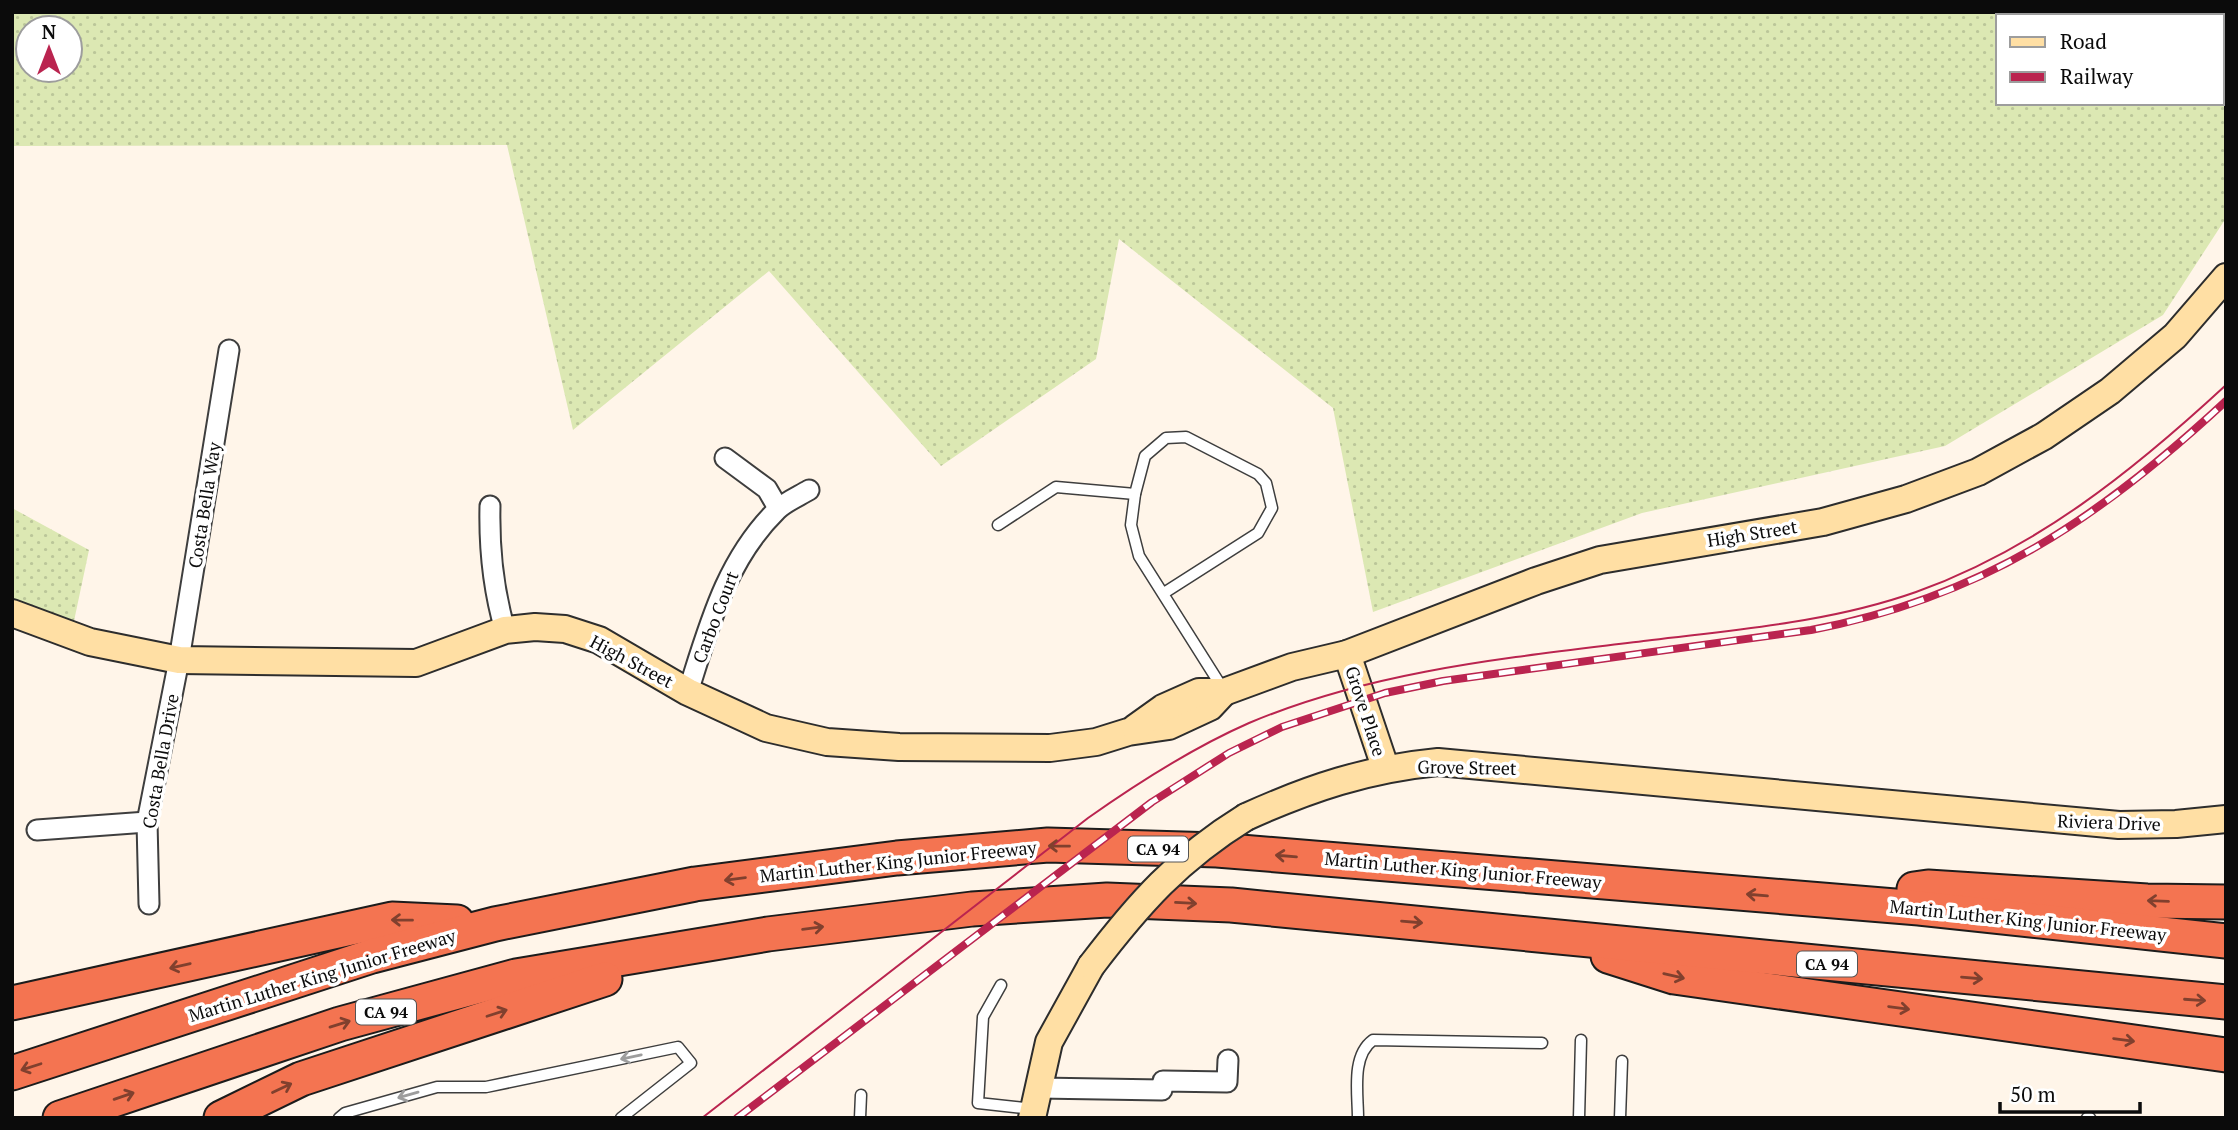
<svg xmlns="http://www.w3.org/2000/svg" width="2238" height="1130" viewBox="0 0 2238 1130" font-family="'PT Serif',serif">
  <style>
    .grass { fill: url(#grass-dots); fill-rule: evenodd }
    .lines { fill: none; stroke-linecap: round; stroke-linejoin: round }
    .lane-casing { stroke: #3e3e3e; stroke-width: 13 }
    .street-casing { stroke: #3e3e3e; stroke-width: 23 }
    .secondary-casing { stroke: #2d2d2d; stroke-width: 30 }
    .highway-casing { stroke: #1c1c1c; stroke-width: 37 }
    .lane { stroke: #fff; stroke-width: 10 }
    .street { stroke: #fff; stroke-width: 19 }
    .secondary { stroke: #ffdfa4; stroke-width: 26 }
    .highway { stroke: #f47451; stroke-width: 33 }
    .tram { stroke: #ba244f; stroke-width: 2 }
    .rail-casing { stroke: #ba244f; stroke-width: 8 }
    .rail { stroke: #fff; stroke-width: 5; stroke-dasharray: 16; stroke-linecap: butt }
    .secondary-bridge-casing { stroke: #2d2d2d; stroke-width: 30; stroke-linecap: butt }
    .secondary-bridge { stroke: #ffdfa4; stroke-width: 26 }
    .oneway { stroke: #80402e }
    .oneway2 { stroke: #9d9d9d }
    .labels { text-anchor: middle; dominant-baseline: central; stroke-width: 7; stroke-linejoin: round; paint-order: stroke }
    .shield { fill: #fff; stroke: #545454; stroke-width: 2 }
    .shield-label { font-size: 16px; font-weight: bold; fill: #0b0b0b }
    .street-label { font-size: 18px; fill: #0b0b0b; stroke: #fff }
  </style>
  <defs>
    <pattern id="grass-dots" width="8" height="8" patternUnits="userSpaceOnUse" patternTransform="scale(1.75)"><rect width="8" height="8" fill="#dce8b3"/><path d="M2 2h.1M6 6h.1" fill="none" stroke="#bbc699" stroke-width="1.8" stroke-linecap="round"/></pattern>
  </defs>
  <rect width="100%" height="100%" fill="#fff5e9"/>
  <!-- grass -->
  <g class="grass">
    <path d="M12 12H2226V218L2163 315 1945 446 1642 513 1373 612 1333 408 1119 239 1096 359 941 466 769 271 573 430 507 145 12 146ZM1998 16H2222V103H1998ZM28 28H70V70H28Z"/>
    <polygon points="12,508 89,550 74,621 12,600"/>
  </g>
  <g class="lines">
    <!-- lane casing -->
    <g class="lane-casing">
      <g id="lane">
        <polyline points="998,525 1056,487 1135,494"/>
        <polyline points="1164,593 1258,533 1272,508 1266,483 1258,474 1186,437 1166,438 1145,456 1135,494 1131,525 1139,556 1223,689"/>
        <polyline points="1001,985 983,1017 978,1103 1033,1109"/>
        <polyline points="339,1118 345,1113 437,1087 486,1087 678,1047 691,1063 621,1118"/>
        <polyline points="860,1118 861,1095"/>
        <path d="M1358 1118C1358 1093 1351 1056 1373 1040L1542 1043"/>
        <polyline points="1579,1118 1581,1040"/>
        <polyline points="1620,1118 1622,1061"/>
        <polyline points="2087,1118 2090,1118"/>
      </g>
    </g>
    <!-- street casing -->
    <g class="street-casing">
      <g id="street">
        <polyline points="725,458 767,489 778,508"/>
        <path d="M490 506C489 549 493 589 505 630"/>
        <path d="M688 692C709 626 726 560 777 510 785 502 799 496 809 490"/>
        <polyline points="37,830 147,822"/>
        <polyline points="149,904 147,822 179,660 229,350"/>
        <polyline points="1039,1088 1162,1090 1163,1081 1227,1082 1228,1060"/>
      </g>
    </g>
    <!-- secondary casing -->
    <g class="secondary-casing">
      <g id="secondary">
        <polyline points="12,613 90,642 179,660 416,663 505,630 535,627 565,629 599,640 688,692 766,728 827,742 899,747 1050,748 1096,742 1128,732 1169,726 1210,707 1224,692"/>
        <polyline points="1347,654 1385,767"/>
        <polyline points="1135,728 1163,708 1199,692 1224,692 1292,667 1347,654 1536,581 1600,560 1823,522 1906,499 1978,472 2044,436 2110,391 2175,336 2226,277"/>
        <path d="M1246 817C1310 788 1367 769 1438 762L2119 825 2176 824 2226 819"/>
        <polyline points="1032,1118 1049,1042 1091,966"/>
      </g>
    </g>
    <!-- highway casing -->
    <g class="highway-casing">
      <g id="highway">
        <polyline points="1914,889 1928,887 2147,901 2226,902"/>
        <polyline points="1608,956 1674,977 2226,1055"/>
        <polyline points="12,1003 392,919 457,922"/>
        <polyline points="12,1073 372,956 495,924 695,884 897,858 1048,845 1217,850 1919,908 2226,941"/>
        <polyline points="60,1118 340,1024 516,976 768,934 972,909 1107,900 1231,905 2226,1002"/>
        <polyline points="221,1118 301,1079 605,979"/>
      </g>
    </g>
    <!-- lane -->
    <use href="#lane" class="lane"/>
    <!-- street -->
    <use href="#street" class="street"/>
    <!-- secondary -->
    <use href="#secondary" class="secondary"/>
    <!-- highway -->
    <use href="#highway" class="highway"/>
    <!-- tram -->
    <path class="tram" d="M702 1118 1088 818C1139 782 1192 748 1249 723 1377 669 1516 657 1652 640 1742 629 1831 622 1916 592 2036 549 2133 471 2226 385"/>
    <!-- rail casing -->
    <g class="rail-casing">
      <path id="rail" d="M737 1118 1152 802 1229 753 1282 727 1385 693 1443 681 1811 630C1983 597 2099 519 2226 401"/>
    </g>
    <!-- rail -->
    <use href="#rail" class="rail"/>
    <!-- secondary-bridge casing -->
    <g class="secondary-bridge-casing">
      <path id="secondary-bridge" d="M1091 966C1139 903 1178 859 1246 817"/>
    </g>
    <!-- secondary-bridge -->
    <use href="#secondary-bridge" class="secondary-bridge"/>
  </g>
  <!-- one-way arrows -->
  <defs><path id="oneway-shaft" d="M-6 0H5M1.5-3L5.5 0L1.5 3" fill="none" stroke-width="1.6" stroke-linecap="round" stroke-linejoin="round" transform="scale(1.75)"/></defs>
  <g class="oneway">
    <use href="#oneway-shaft" transform="translate(1059 846) rotate(-179)"/>
    <use href="#oneway-shaft" transform="translate(1286 856) rotate(-175)"/>
    <use href="#oneway-shaft" transform="translate(735 879) rotate(173)"/>
    <use href="#oneway-shaft" transform="translate(1757 895) rotate(-175)"/>
    <use href="#oneway-shaft" transform="translate(2158 901) rotate(-178)"/>
    <use href="#oneway-shaft" transform="translate(1186 903) rotate(3)"/>
    <use href="#oneway-shaft" transform="translate(402 920) rotate(-179)"/>
    <use href="#oneway-shaft" transform="translate(1412 922) rotate(5)"/>
    <use href="#oneway-shaft" transform="translate(813 928) rotate(-7)"/>
    <use href="#oneway-shaft" transform="translate(180 966) rotate(167)"/>
    <use href="#oneway-shaft" transform="translate(1674 976) rotate(13)"/>
    <use href="#oneway-shaft" transform="translate(1972 978) rotate(5)"/>
    <use href="#oneway-shaft" transform="translate(2195 1000) rotate(4)"/>
    <use href="#oneway-shaft" transform="translate(1899 1008) rotate(8)"/>
    <use href="#oneway-shaft" transform="translate(497 1013) rotate(-18)"/>
    <use href="#oneway-shaft" transform="translate(340 1024) rotate(-17)"/>
    <use href="#oneway-shaft" transform="translate(2124 1040) rotate(8)"/>
    <use href="#oneway-shaft" transform="translate(31 1067) rotate(162)"/>
    <use href="#oneway-shaft" transform="translate(282 1088) rotate(-25)"/>
    <use href="#oneway-shaft" transform="translate(124 1096) rotate(-19)"/>
  </g>
  <g class="oneway2">
    <use href="#oneway-shaft" transform="translate(631 1057) rotate(168)"/>
    <use href="#oneway-shaft" transform="translate(408 1095) rotate(164)"/>
  </g>
  <g class="labels">
    <!-- shield labels -->
    <g class="shield">
      <rect x="1128" y="836.5" width="60" height="25" rx="5"/>
      <rect x="1797" y="951.5" width="60" height="25" rx="5"/>
      <rect x="356" y="999.5" width="60" height="25" rx="5"/>
    </g>
    <g class="shield-label">
      <text x="1158" y="849">CA 94</text>
      <text x="1827" y="964">CA 94</text>
      <text x="386" y="1012">CA 94</text>
    </g>
    <!-- street labels -->
    <g class="street-label">
      <text transform="translate(204 505) rotate(-81)">Costa Bella Way</text>
      <text transform="translate(1752 533) rotate(-9)">High Street</text>
      <text transform="translate(715 617) rotate(-69)">Carbo Court</text>
      <text transform="translate(632 661) rotate(28)">High Street</text>
      <text transform="translate(1366 711) rotate(72)">Grove Place</text>
      <text transform="translate(160 761) rotate(-80)">Costa Bella Drive</text>
      <text transform="translate(1467 767) rotate(1)">Grove Street</text>
      <text transform="translate(2109 822) rotate(2)">Riviera Drive</text>
      <text transform="translate(898 861) rotate(-6)">Martin Luther King Junior Freeway</text>
      <text transform="translate(1463 870) rotate(5)">Martin Luther King Junior Freeway</text>
      <text transform="translate(2028 920) rotate(6)">Martin Luther King Junior Freeway</text>
      <text transform="translate(322 975) rotate(-17)">Martin Luther King Junior Freeway</text>
    </g>
  </g>
  <!-- border -->
  <rect width="2238" height="1130" fill="none" stroke="#0b0b0b" stroke-width="28"/>
  <!-- legend -->
  <rect x="1996" y="14" width="228" height="91" fill="#ffffff" stroke="#9d9d9d" stroke-width="2"/>
  <rect x="2010" y="37" width="35" height="10" fill="#ffdfa4" stroke="#9d9d9d" stroke-width="2"/>
  <text x="2060" y="49" font-size="21" fill="#0b0b0b">Road</text>
  <rect x="2010" y="72" width="35" height="10" fill="#ba244f" stroke="#9d9d9d" stroke-width="2"/>
  <text x="2060" y="84" font-size="21" fill="#0b0b0b">Railway</text>
  <!-- north arrow -->
  <g transform="translate(49 49)"><circle r="33" fill="#ffffff" stroke="#9d9d9d" stroke-width="2"/>
  <path d="M0-5L12 26L0 18L-12 26Z" fill="#ba244f"/>
  <text y="-10" font-size="19" font-weight="bold" text-anchor="middle" fill="#0b0b0b">N</text>
  </g>
  <!-- scale -->
  <path d="M2000 1102v10h140v-10" fill="none" stroke="#0b0b0b" stroke-width="3.5"/>
  <text x="2010" y="1102" font-size="21" fill="#0b0b0b" stroke="#ffffff" stroke-width="5" paint-order="stroke">50 m</text>
</svg>
